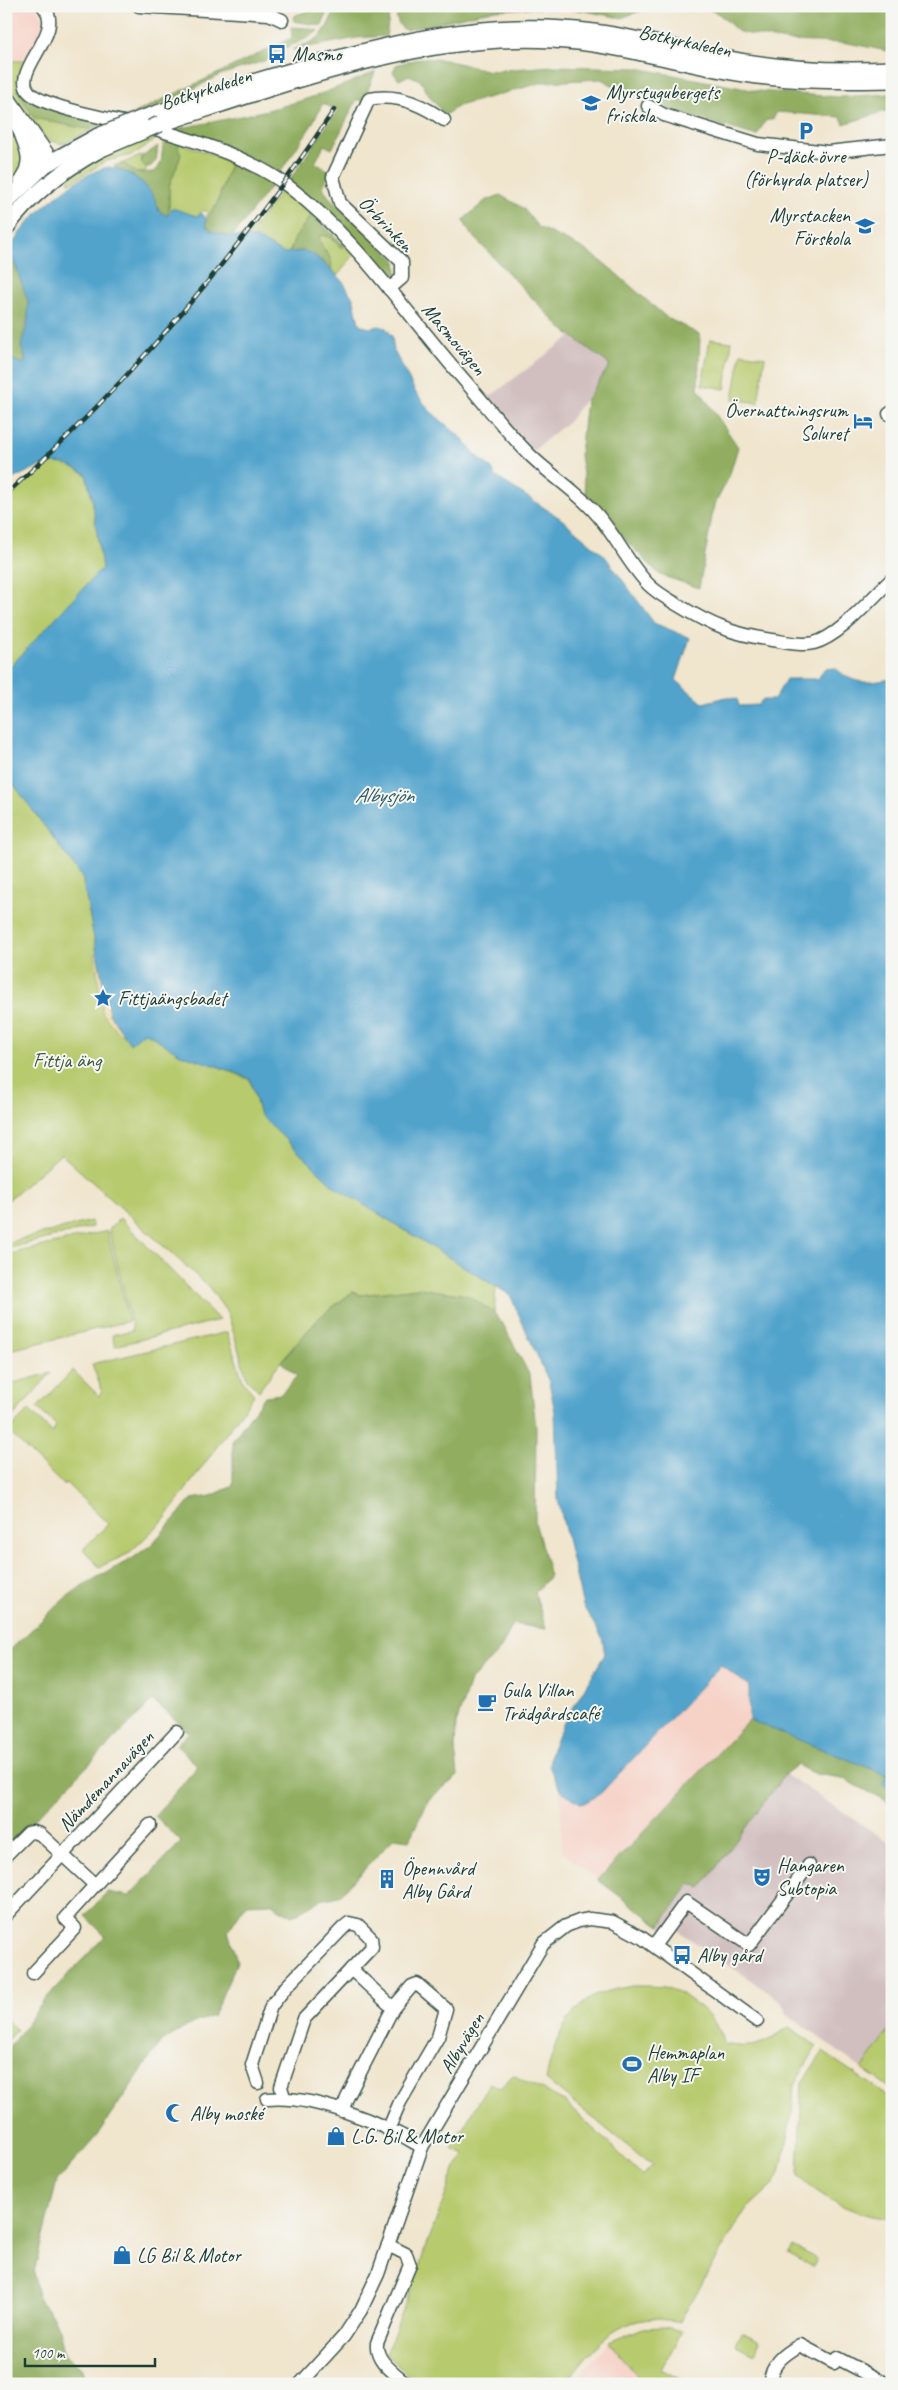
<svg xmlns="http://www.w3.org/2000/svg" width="898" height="2390" viewBox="0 0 898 2390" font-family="Caveat,sans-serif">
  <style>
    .built { fill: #f6d1c6 }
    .industrial { fill: #d1bfbf }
    .green { fill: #b7ca6e; stroke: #6b8451 }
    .forest { fill: #91ae61; stroke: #58764a }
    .sand { fill: #eeda9e; stroke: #868c69 }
    .water { fill: #51a3cc; stroke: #387080 }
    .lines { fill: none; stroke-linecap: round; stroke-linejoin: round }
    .minor-casing { stroke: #3e564b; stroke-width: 15 }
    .major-casing { stroke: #3e564b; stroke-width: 18 }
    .minor { stroke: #fff; stroke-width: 12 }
    .major { stroke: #fff; stroke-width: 15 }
    .rail-casing { stroke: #1f3d34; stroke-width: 4.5 }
    .rail { stroke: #f6f6f2; stroke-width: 2.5; stroke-dasharray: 8; stroke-linecap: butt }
    .major-bridge-casing { stroke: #3e564b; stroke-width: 18; stroke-linecap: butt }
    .major-bridge { stroke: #fff; stroke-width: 15 }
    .labels { text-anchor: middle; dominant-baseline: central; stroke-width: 4; stroke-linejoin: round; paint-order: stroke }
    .street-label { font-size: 20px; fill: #1f3d34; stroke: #f6f6f2 }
    .poi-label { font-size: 20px; fill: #1f3d34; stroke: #f6f6f2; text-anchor: start }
    .park-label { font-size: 20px; fill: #3d5940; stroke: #f6f6f2 }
    .water-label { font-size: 21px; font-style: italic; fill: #2e5c62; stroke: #f6f6f2 }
  </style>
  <rect width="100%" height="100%" fill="#f6f6f2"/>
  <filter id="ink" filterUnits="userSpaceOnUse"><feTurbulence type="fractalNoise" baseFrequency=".02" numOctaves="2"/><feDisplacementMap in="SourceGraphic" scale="10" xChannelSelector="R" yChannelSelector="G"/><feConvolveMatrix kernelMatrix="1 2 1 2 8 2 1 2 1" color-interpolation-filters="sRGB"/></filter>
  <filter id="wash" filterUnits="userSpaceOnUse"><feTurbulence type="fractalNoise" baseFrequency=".0096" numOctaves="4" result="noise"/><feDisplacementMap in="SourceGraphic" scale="20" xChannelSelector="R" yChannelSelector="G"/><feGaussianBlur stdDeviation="1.12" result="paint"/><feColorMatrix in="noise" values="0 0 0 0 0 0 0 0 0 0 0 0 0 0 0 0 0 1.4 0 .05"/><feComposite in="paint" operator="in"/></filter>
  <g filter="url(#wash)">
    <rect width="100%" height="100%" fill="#f0e5cd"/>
    <!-- built -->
    <g class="built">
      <polygon points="6,6 35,6 43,18 43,33 23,74 6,84"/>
      <polygon points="721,1664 749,1686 749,1720 598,1880 562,1851 560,1790 571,1799 599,1795"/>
      <polygon points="609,2342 643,2384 572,2384 591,2361"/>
    </g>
    <!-- industrial -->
    <g class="industrial">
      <polygon points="571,336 611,365 569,421 533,451 487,399"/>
      <polygon points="785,1774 892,1844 892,2026 862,2069 786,2013 781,2001 677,1930 673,1936 660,1926 690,1883 701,1888"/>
    </g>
    <!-- green -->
    <g class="green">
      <polygon points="6,58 9,61 29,61 21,87 17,90 34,117 60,124 93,129 63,144 47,140 6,84"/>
      <path d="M6 122C26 149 29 165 6 192L8 163Z"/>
      <polygon points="149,136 154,136 154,141 132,155 106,161 70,183 68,179 96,160"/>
      <polygon points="180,143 231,161 217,204 206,218 208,213 204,210 197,217 169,209 169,186 181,155 177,147"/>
      <polygon points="143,155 143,164 147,167 145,172 136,173 123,163"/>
      <polygon points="283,188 312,214 295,238 289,253 282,253 270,245 246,239"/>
      <polygon points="321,235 329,237 341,247 345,246 354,255 338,275 331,269 331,259 318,240"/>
      <polygon points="710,339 732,342 725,389 702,385"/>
      <polygon points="741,353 765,357 758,403 733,399"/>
      <polygon points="47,463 70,464 86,474 92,498 102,569 6,671 6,499"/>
      <path d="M6 774 82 877 109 1014 130 1043 145 1032 162 1042 250 1080 260 1115 335 1187 496 1287 494 1313 467 1295 417 1288 361 1295 353 1292C315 1317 285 1354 259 1391L247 1379 228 1314 209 1287 61 1154 6 1202Z"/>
      <polygon points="120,1218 219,1320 115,1346 112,1335 133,1330 109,1229"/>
      <polygon points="91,1221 92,1227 6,1249 6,1243"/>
      <polygon points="107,1231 129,1321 6,1351 6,1255"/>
      <polygon points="227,1332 243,1381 254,1395 164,1520 128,1554 99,1567 83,1549 108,1524 66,1483 63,1485 8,1431 29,1410 53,1433 56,1425 37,1408 73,1370 99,1396 102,1391 92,1364"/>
      <polygon points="51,1373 6,1424 6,1385"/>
      <path d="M632 1986C642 1986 654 1986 664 1987 686 1991 722 2022 724 2044 755 2050 764 2044 789 2027L817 2046 794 2084 792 2113 780 2173 775 2183 748 2208 738 2222 680 2321C671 2321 662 2319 653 2319 612 2320 587 2355 565 2384H419L386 2355 456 2167 465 2154 451 2148 490 2083 500 2088 513 2075 564 2101 643 2176 653 2164 646 2161 546 2080C552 2050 561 2019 588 2000 601 1991 617 1989 632 1986Z"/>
      <polygon points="6,2019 17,2030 6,2041"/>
      <polygon points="892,2026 892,2089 862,2069"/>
      <path d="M823 2052 892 2099V2219C855 2215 826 2201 798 2176L802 2082Z"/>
      <polygon points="792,2246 817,2259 813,2267 788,2253"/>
      <polygon points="664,2327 683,2331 661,2369 689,2384 643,2384 609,2342 643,2328"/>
      <polygon points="742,2332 760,2341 754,2354 736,2345"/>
    </g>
    <!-- forest -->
    <g class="forest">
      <path d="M336 6H380L389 17 386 36 357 38 292 50C298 46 304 45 311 42 326 35 330 21 336 6Z"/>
      <path d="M396 6H654L621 18 580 10 532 8 494 10 406 30C396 26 396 16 396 6Z"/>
      <polygon points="702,6 892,6 892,52 848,43 786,41 739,32 719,14"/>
      <polygon points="323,7 325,7 327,11 322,26 294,21 293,18 296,15"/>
      <polygon points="291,27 307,28 318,31 308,38 273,53 267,60 220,75 168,102 118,121 292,38"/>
      <polygon points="421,58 445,60 490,71 552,66 637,68 757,91 838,97 892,94 892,109 844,124 841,117 777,112 773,119 765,121 757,136 668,109 655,90 645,87 632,96 601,79 544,82 458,106 445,115 430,97 420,80 409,75 399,80 393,72 396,65"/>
      <path d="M375 72 363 102 357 99 332 149 324 145 315 163 330 171 323 187 328 196 396 261 397 273 388 278 289 181 337 111 323 103 311 126 279 174 171 130C221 120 271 112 318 95 337 88 356 80 375 72Z"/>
      <polygon points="21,87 110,123 87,129 38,119 34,117 17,90"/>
      <path d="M166 139 180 143 178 147 181 155 169 186V209L167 216 159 211C155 195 144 181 129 173 124 171 118 170 114 166L123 163 136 173 154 172C166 163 159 150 166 139Z"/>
      <polygon points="158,146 156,161 150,167 145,166 141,162 142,157"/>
      <polygon points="231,161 274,182 232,237 212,231 205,223 217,204"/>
      <polygon points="500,195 523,208 538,227 582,248 604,263 666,317 700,335 698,388 738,447 729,477 714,506 699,588 660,575 627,542 586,493 580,455 586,400 610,365 560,327 470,233 463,220 485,201"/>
      <path d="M312 214 345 246 341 247 329 237 321 235 319 237C319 250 335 256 331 269 318 257 307 249 290 252L295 238Z"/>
      <path d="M11 237C14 244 11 249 13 256 16 273 28 290 29 308 29 320 23 330 22 342 21 350 27 357 24 364L9 360 6 362V243Z"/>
      <path d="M417 1288 467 1295 494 1313 503 1324 530 1376 536 1427 535 1522 550 1576 535 1593 546 1629 513 1624 500 1650 470 1681 456 1724 455 1749 458 1776 429 1799 409 1840 394 1838 339 1896 321 1900 292 1916 270 1903 246 1904 228 1931 237 1962 213 2016 193 2023 161 2042 95 2138 57 2181 34 2272 38 2299 53 2316 59 2330 65 2356 83 2369 87 2384H6V2049C21 2035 31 2017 44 2001 63 1978 85 1958 105 1936L85 1916 107 1892 129 1896 181 1842 155 1816 198 1766 176 1745 189 1732 153 1700 6 1848V1654L64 1599 83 1585 133 1558 151 1545 192 1499 211 1496 233 1486V1440L265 1396 281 1394 297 1376 281 1362 319 1318 353 1292 361 1295Z"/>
      <polygon points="749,1720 887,1775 883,1785 892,1790 892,1804 842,1778 816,1774 797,1765 785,1774 701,1888 690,1883 660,1926 598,1880"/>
    </g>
    <!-- sand -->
    <polygon class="sand" points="98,949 109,1014 123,1034 119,1034 102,1013 95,955"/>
    <!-- water -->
    <path class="water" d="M109 167C133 172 153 186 159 211L167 216 172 208 197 216 201 213 206 218V226L212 231 227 236 257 238 282 253 304 251 313 254 342 280 354 300 359 323 362 326 371 328 379 326 386 328 392 336 394 351 416 393 430 411 463 439 475 454 492 469 495 476 560 518 604 555 654 623 690 638 676 680 703 703 726 697 737 699 739 706 758 705 762 700H774L786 679H818L824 669 835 668C856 686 866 683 892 679V1790L883 1785 887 1775 749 1720V1686L721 1665 599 1795 582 1804 560 1790 549 1766 551 1751 562 1726 605 1654 602 1637 583 1606 558 1500 555 1412 549 1382 510 1295 335 1187 260 1115 250 1079 234 1072 180 1054 145 1032 130 1044 109 1014 82 877 6 774V671L102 568 92 498 86 474C51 453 40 467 6 482V362L13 360 24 364 26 359 21 347 28 322V301L11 253 12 248C20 221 81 171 109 167Z"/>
  </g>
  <g filter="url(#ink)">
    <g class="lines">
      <!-- minor casing -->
      <g class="minor-casing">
        <g id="minor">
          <path d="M43 6C68 32 8 72 30 93 48 110 135 123 162 131 205 144 252 159 288 186 358 239 407 315 465 381 487 406 508 434 532 457 551 475 573 489 591 508 614 531 626 562 649 585 657 593 668 599 678 605 712 626 733 634 772 640 786 642 800 646 814 643 841 636 871 598 892 579"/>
          <polyline points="139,6 269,14 282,20"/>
          <polyline points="6,94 52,160"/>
          <polyline points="648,106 664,115 758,144 828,152 892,145"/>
          <polyline points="6,111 45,165"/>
          <path d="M389 289 402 278V262L340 203 333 177 369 99C397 93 422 104 444 120"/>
          <polyline points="889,414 892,412"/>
          <polyline points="6,1855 28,1833 33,1832 40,1834 95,1885"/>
          <polyline points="6,1915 177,1732"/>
          <polyline points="654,1946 686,1902 749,1945 809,1865"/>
          <polyline points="351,1969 393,2008"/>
          <polyline points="33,1973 75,1928 65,1918 150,1825"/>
          <polyline points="258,2083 252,2065 271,2006 286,1987 344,1927 349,1923 358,1925 371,1938 372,1947 304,2019 281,2087 284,2097"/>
          <path d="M267 2099C312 2094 383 2123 422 2147"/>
          <polyline points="342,2111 347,2098 393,2008 412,1986 417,1984 446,2009 438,2037 400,2102 388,2130"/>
          <path d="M388 2245 406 2254 410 2265 377 2343C375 2361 395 2373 407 2384"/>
          <polyline points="300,2384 344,2336 361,2310 378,2274 422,2147 543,1944 566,1926 579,1921 590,1919 613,1922 641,1937 757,2021"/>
          <path d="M769 2384C772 2363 783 2355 800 2345L834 2363 837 2358 887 2384"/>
        </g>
      </g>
      <!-- major casing -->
      <g class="major-casing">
        <g id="major">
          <path d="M140 119C201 98 262 78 324 62 405 40 479 23 564 29 617 32 667 47 719 57 776 69 834 72 892 69"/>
          <path d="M160 124C286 84 418 33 552 40 618 43 680 64 745 74 794 82 843 81 892 80"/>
          <path d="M21 131C29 152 34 161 22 181"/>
          <polyline points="6,202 45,165 98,136"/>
          <path d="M6 228C31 193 64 169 101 149"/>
        </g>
      </g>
      <!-- minor -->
      <use href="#minor" class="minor"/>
      <!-- major -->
      <use href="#major" class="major"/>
      <!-- rail casing -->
      <g class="rail-casing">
        <path id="rail" d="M6 494C131 382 241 250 334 110"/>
      </g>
      <!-- rail -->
      <use href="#rail" class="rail"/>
      <!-- major-bridge casing -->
      <g class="major-bridge-casing">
        <g id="major-bridge">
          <polyline points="98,136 140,119"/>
          <polyline points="101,149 160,124"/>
        </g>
      </g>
      <!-- major-bridge -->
      <use href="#major-bridge" class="major-bridge"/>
    </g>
  </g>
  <!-- icons -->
  <defs>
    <g id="bus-bare" transform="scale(1.5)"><path d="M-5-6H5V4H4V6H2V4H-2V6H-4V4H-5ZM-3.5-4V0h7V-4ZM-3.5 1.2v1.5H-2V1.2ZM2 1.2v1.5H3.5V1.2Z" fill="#1f6fb2" stroke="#f6f6f2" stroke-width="2.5" paint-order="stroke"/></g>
    <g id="school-bare" transform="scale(1.5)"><path d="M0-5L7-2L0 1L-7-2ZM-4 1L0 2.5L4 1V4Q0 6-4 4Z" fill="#1f6fb2" stroke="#f6f6f2" stroke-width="2.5" paint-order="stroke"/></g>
    <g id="parking-bare" transform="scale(1.5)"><path d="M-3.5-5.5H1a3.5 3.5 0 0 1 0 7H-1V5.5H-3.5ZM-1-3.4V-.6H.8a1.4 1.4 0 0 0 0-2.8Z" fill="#1f6fb2" stroke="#f6f6f2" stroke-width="2.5" paint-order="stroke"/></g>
    <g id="hotel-bare" transform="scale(1.5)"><path d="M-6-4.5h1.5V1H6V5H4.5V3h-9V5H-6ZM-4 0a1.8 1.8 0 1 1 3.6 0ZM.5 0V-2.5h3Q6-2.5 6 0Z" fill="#1f6fb2" stroke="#f6f6f2" stroke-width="2.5" paint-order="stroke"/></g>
    <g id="sight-bare" transform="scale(1.5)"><path d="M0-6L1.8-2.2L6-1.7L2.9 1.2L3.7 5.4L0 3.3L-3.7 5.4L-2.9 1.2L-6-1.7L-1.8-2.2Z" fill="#1f6fb2" stroke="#f6f6f2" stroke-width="2.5" paint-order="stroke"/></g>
    <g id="cafe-bare" transform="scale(1.5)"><path d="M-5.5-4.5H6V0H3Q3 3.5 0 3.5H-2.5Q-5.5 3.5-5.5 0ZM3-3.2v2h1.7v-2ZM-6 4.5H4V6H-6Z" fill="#1f6fb2" stroke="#f6f6f2" stroke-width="2.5" paint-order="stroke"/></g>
    <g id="theatre-bare" transform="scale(1.5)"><path d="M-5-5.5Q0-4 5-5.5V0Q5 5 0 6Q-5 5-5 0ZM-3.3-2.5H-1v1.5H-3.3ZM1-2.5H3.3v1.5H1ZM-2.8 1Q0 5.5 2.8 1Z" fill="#1f6fb2" stroke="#f6f6f2" stroke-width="2.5" paint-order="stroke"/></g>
    <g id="building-bare" transform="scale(1.5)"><path d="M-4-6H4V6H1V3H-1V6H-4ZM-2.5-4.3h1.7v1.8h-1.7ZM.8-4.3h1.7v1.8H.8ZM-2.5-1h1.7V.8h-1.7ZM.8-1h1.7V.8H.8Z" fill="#1f6fb2" stroke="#f6f6f2" stroke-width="2.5" paint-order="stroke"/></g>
    <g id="stadium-bare" transform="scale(1.5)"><path d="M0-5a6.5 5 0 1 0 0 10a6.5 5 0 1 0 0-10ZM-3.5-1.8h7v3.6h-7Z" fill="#1f6fb2" stroke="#f6f6f2" stroke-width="2.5" paint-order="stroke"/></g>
    <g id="mosque-bare" transform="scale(1.5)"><path d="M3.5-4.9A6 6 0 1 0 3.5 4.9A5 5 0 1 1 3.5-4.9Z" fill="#1f6fb2" stroke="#f6f6f2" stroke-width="2.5" paint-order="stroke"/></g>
    <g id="shop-bare" transform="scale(1.5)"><path d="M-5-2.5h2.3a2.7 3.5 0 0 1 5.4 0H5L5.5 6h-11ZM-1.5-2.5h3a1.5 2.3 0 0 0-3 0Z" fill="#1f6fb2" stroke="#f6f6f2" stroke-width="2.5" paint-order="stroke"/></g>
  </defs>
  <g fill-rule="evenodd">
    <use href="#bus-bare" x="277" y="54"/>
    <use href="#school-bare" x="591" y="103"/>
    <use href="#parking-bare" x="806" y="131"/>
    <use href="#school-bare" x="865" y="226"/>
    <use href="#hotel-bare" x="863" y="421"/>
    <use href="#sight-bare" x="103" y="998"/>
    <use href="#cafe-bare" x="487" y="1702"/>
    <use href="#theatre-bare" x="762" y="1877"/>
    <use href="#building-bare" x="387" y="1879"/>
    <use href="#bus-bare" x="682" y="1955"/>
    <use href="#stadium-bare" x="632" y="2064"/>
    <use href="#mosque-bare" x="175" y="2113"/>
    <use href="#shop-bare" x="336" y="2136"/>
    <use href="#shop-bare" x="122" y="2255"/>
  </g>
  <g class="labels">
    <!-- street labels -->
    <g class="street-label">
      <text transform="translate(685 41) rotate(12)">Botkyrkaleden</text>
      <text transform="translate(206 89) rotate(-18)">Botkyrkaleden</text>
      <text transform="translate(386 224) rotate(46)">Örbrinken</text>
      <text transform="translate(454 339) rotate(50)">Masmovägen</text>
      <text transform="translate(106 1781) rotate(-47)">Nämdemannavägen</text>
      <text transform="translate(462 2043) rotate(-59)">Albyvägen</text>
    </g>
    <!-- poi labels -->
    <g class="poi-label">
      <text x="292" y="54">Masmo</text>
      <text x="606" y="92">Myrstugubergets<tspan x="606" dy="23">friskola</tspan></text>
      <text x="806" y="156" text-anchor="middle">P-däck övre<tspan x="806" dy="23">(förhyrda platser)</tspan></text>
      <text x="850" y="215" text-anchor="end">Myrstacken<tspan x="850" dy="23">Förskola</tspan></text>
      <text x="848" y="410" text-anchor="end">Övernattningsrum<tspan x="848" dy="23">Soluret</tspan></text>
      <text x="118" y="998">Fittjaängsbadet</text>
      <text x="502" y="1690">Gula Villan<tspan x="502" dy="23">Trädgårdscafé</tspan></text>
      <text x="777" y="1865">Hangaren<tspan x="777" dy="23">Subtopia</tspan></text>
      <text x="402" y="1868">Öpennvård<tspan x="402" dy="23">Alby Gård</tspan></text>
      <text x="697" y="1955">Alby gård</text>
      <text x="647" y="2052">Hemmaplan<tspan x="647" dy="23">Alby IF</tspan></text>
      <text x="190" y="2113">Alby moské</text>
      <text x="351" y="2136">L.G. Bil &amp; Motor</text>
      <text x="137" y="2255">LG Bil &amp; Motor</text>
    </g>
    <!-- park labels -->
    <g class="park-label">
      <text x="67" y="1060">Fittja äng</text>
    </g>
    <!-- water labels -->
    <g class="water-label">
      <text x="384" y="795">Albysjön</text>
    </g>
  </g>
  <!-- margin -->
  <rect width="898" height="2390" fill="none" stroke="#f6f6f2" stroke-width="25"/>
  <!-- scale -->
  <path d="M25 2358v8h130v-8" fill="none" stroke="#1f3d34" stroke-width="2.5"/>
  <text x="32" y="2358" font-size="15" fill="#1f3d34" stroke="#f6f6f2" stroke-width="4" paint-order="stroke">100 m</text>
</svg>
